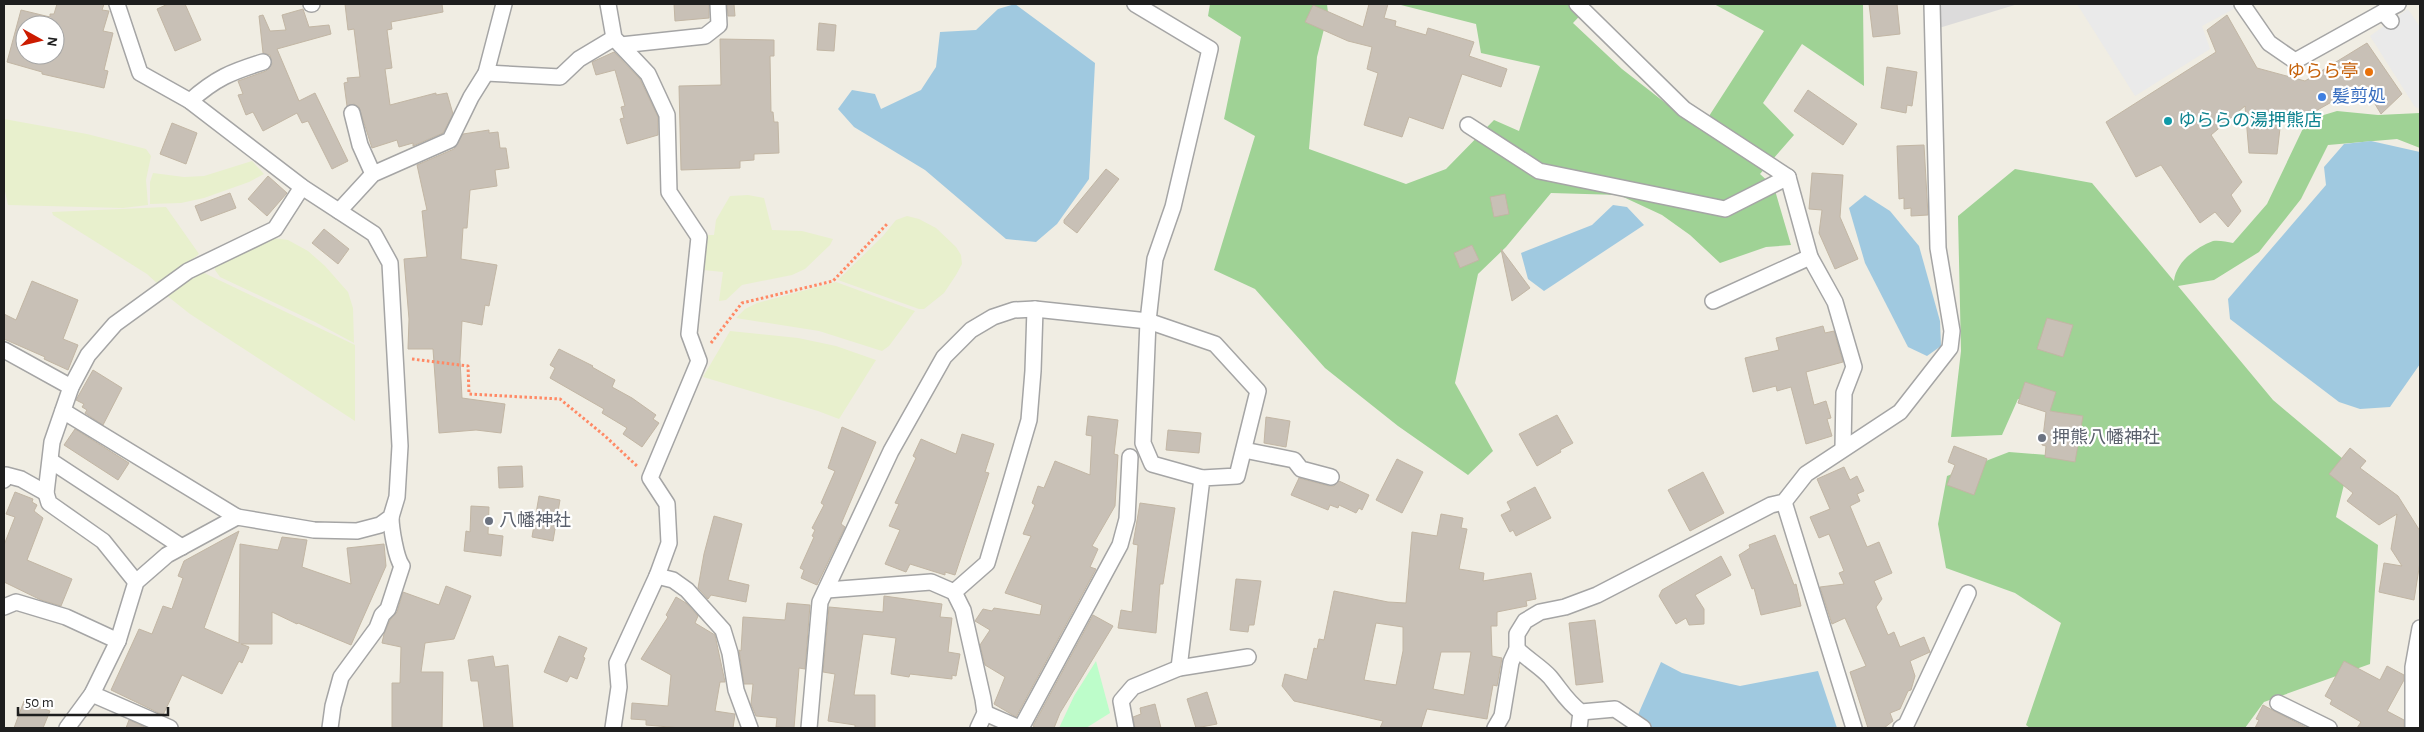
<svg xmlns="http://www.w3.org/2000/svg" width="2424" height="732" viewBox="0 0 2424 732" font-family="'Alegreya Sans','Noto Sans JP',sans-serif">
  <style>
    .residential { fill: #dcdbdb }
    .farmland { fill: #e8f0cd }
    .forest { fill: #9fd295 }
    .park { fill: #bdfdca }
    .parking { fill: #eaeaea }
    .water { fill: #a0c9e0 }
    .building { fill: #c8c0b6; stroke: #c2b6a4; fill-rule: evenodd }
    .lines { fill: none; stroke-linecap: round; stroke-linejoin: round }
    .minor-casing { stroke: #a5a5a5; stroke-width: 18 }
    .path { stroke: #ff8965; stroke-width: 3; stroke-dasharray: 2.5 2.5; stroke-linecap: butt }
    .minor { stroke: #fff; stroke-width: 15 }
    .food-dot { fill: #e8710a; stroke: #fff; stroke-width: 2 }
    .shop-dot { fill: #3f7fe0; stroke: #fff; stroke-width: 2 }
    .culture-dot { fill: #0f9aa8; stroke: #fff; stroke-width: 2 }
    .worship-dot { fill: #6b7280; stroke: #fff; stroke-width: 2 }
    .labels { text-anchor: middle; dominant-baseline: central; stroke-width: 4.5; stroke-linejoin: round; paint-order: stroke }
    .food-label { font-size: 18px; fill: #c56008; stroke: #fff; text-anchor: end }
    .shop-label { font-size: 18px; fill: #366cbe; stroke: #fff; text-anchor: start }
    .culture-label { font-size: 18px; fill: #0d838f; stroke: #fff; text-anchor: start }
    .worship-label { font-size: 18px; fill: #5b616d; stroke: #fff; text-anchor: start }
  </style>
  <rect width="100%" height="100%" fill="#f0ede3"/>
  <!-- residential -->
  <polygon class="residential" points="1942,4 2018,4 1939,28 1939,9"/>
  <!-- farmland -->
  <g class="farmland">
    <polygon points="4,119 87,134 146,149 151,156 146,180 148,205 123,208 8,205 4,187"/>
    <polygon points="252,161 264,174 249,182 204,198 181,203 150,204 150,182 153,173 184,177 204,176"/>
    <polygon points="748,195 764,198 772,230 802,231 833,239 830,245 805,269 792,275 742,285 726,300 719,301 723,272 703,270 702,268 707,235 714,235 716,220 730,196"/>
    <polygon points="166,207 199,254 159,285 147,274 53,215 52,212"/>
    <polygon points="907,216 919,219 936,228 956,247 961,255 962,264 956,275 944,293 924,309 919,309 838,280 883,236 896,220"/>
    <polygon points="273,238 288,240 308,251 325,266 348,292 353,308 354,343 315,322 220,277 215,270 215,262"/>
    <polygon points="198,270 355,345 355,421 190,314 166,295"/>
    <polygon points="836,282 915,311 889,346 882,351 819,331 736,318 745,309 757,303"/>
    <polygon points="730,331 798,338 836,346 876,360 839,419 818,411 703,377"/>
  </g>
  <!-- forest -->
  <g class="forest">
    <polygon points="1210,4 1327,4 1328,13 1317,57 1309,149 1406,184 1446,169 1494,120 1519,131 1540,66 1481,53 1476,24 1397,4 1591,4 1573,23 1622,69 1700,130 1764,31 1714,4 1863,4 1864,86 1802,44 1763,103 1794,135 1760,174 1774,187 1791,245 1766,247 1720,263 1690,235 1662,215 1619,195 1551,193 1506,247 1478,274 1455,383 1493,451 1468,475 1398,426 1325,368 1255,289 1214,270 1255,136 1224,119 1241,37 1208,16"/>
    <path d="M2337 111 2378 115 2420 113V148L2397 139 2328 145 2301 199 2259 252 2214 280 2178 286 2273 400 2349 464 2336 517 2378 545 2370 664 2264 702 2245 728H2030L2026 725 2061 623 2015 593 1946 568 1938 524 1947 476 2009 452 2059 456 2070 418 2018 399 2002 435 1951 437 1961 351 1958 216 2015 169 2092 183 2174 281C2176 262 2195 248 2213 241 2219 240 2227 242 2233 243L2267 204 2307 120Z"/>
  </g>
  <!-- park -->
  <polygon class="park" points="1096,661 1110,713 1086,728 1059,728 1074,696"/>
  <!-- parking -->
  <g class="parking">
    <polygon points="2077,4 2243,4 2202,26 2210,49 2135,96"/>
    <polygon points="2408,9 2420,27 2420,109 2415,107 2370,36"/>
  </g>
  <!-- water -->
  <g class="water">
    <polygon points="1015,4 1095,63 1089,179 1057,224 1036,242 1006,239 925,170 854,127 838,109 852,90 875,94 881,109 921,90 936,67 940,32 976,30 998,9"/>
    <polygon points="2371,141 2420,152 2420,364 2390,407 2360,409 2339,402 2230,319 2228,299 2326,185 2324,167 2344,144"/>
    <polygon points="1865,195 1890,211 1919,246 1940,321 1941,346 1927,356 1908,347 1865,263 1849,208"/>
    <polygon points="1613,205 1627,207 1644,225 1544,291 1528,279 1521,253 1592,225"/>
    <polygon points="1661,662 1682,673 1740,686 1818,671 1837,728 1648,728 1637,717"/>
  </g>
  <!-- building -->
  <g class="building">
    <path d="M57 4H104L102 10 109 11 103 31 113 33 104 70 108 71 104 88 42 74V72L7 62 21 10 50 17V14H54ZM25 25H55V55H25Z"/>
    <polygon points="168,4 185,4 201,40 175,51 157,9"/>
    <polygon points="345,4 442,4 443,12 391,22 392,29 387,30 392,68 385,69 390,105 436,93 436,95 447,93 453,114 443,133 413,146 413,143 399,147 397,140 372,148 359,107 354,104 347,106 344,83 348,82 347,78 360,77 354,29 348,30"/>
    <polygon points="674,4 709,4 709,18 675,21"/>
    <polygon points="727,4 734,4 735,16 728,16"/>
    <polygon points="1369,4 1388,4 1384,18 1396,21 1395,26 1426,35 1428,28 1474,42 1469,56 1507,69 1501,87 1462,74 1443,129 1409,117 1402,137 1364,125 1378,73 1367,69 1372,47 1348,41 1305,22 1313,5 1363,27"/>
    <polygon points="1869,4 1897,4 1900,34 1873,37"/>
    <polygon points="303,9 309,27 329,25 331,34 277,49 299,101 315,93 348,161 332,169 308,121 302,123 297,113 263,131 253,112 246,115 238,95 243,94 238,81 266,71 272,64 270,55 263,53 259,16 263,15 270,31 286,30 282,15"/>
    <polygon points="2227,15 2257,68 2305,81 2367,43 2402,94 2381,114 2363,84 2314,112 2296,114 2282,111 2277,154 2249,153 2245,106 2211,135 2242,182 2231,195 2241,211 2228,227 2215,212 2200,223 2161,165 2136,177 2106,122 2216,52 2207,30"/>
    <polygon points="819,23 836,25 834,51 817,50"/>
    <polygon points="720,39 774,40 774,56 770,56 771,112 773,112 774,122 778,122 779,153 754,154 754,160 740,161 740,168 681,170 679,86 721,85"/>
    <polygon points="614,52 640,79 658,117 658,135 627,144 620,119 624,118 621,107 625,106 615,70 596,75 592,62"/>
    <polygon points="1887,67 1917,72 1912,106 1907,105 1906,113 1881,108"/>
    <polygon points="1808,90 1857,124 1843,145 1794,111"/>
    <polygon points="172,123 197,133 186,164 160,154"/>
    <polygon points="489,130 489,133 498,132 500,148 506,148 509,168 495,170 497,186 470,190 467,228 463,228 461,259 497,265 489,306 485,305 482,325 462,321 460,360 462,398 505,404 501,433 476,430 439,433 433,349 408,349 409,319 404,259 427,257 422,211 427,210 417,165 454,149 463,134"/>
    <polygon points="1924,145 1928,215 1911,216 1911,208 1904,209 1904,198 1899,199 1897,146"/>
    <polygon points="1106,169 1119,179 1077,233 1064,223 1064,220"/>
    <polygon points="1812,173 1843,175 1840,217 1858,259 1835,269 1819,233 1822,210 1809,209"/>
    <polygon points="268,176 287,193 267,216 248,199"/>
    <polygon points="230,193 236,208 201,221 195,206"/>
    <polygon points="1505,194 1509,214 1494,217 1490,197"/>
    <polygon points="324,229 349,249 338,264 312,243"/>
    <polygon points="1472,245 1479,260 1460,268 1454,253"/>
    <polygon points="1501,249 1530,288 1512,301"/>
    <polygon points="32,281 78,300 63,339 78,345 68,370 44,359 45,357 4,339 4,314 16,320"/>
    <polygon points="2047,318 2073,325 2063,357 2037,349"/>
    <polygon points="1823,326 1825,333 1834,331 1843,362 1806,372 1814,405 1826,401 1831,418 1827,419 1832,436 1806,444 1791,387 1777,391 1776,386 1753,392 1745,358 1779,350 1776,338"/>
    <polygon points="559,349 593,366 592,367 615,380 612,387 632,398 656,415 653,419 659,423 642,447 623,434 627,428 602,413 604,409 550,378 555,368 550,365"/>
    <polygon points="93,370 122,388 103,425 85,413 87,410 82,407 84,404 76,400"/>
    <polygon points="2025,382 2056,392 2050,411 2083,416 2075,462 2045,457 2046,446 2042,445 2046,412 2018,403"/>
    <polygon points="1557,415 1573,443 1560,450 1561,452 1537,466 1519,434"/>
    <polygon points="1088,416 1118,420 1114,454 1118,455 1115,506 1092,546 1098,549 1090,567 1096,569 1016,717 994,704 1005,677 985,665 980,645 990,630 975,621 983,609 992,611 994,608 1040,615 1042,605 1005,593 1031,536 1023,534 1035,505 1032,503 1038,486 1044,488 1055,461 1090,475 1092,436 1086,435"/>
    <polygon points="1266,417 1290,421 1286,447 1264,443"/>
    <polygon points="842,427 876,442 841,524 845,527 817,585 801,578 804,570 800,568 814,537 812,536 815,530 812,528 824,505 821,503 835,471 828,468"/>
    <polygon points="75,429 129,463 118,480 64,445"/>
    <polygon points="1168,430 1201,433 1199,453 1166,450"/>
    <polygon points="962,434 994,444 985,472 989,473 955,575 945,572 945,575 910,564 906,572 885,564 900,530 889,526 899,504 895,503 916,458 913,456 921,439 956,454"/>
    <polygon points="1954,446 1987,459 1974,495 1947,485 1955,465 1948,462"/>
    <polygon points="2350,448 2366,461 2360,468 2398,496 2420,531 2420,562 2414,600 2379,592 2384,563 2402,566 2391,549 2397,514 2379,525 2347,501 2353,493 2329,474"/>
    <polygon points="1397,459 1423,472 1402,513 1376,500"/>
    <polygon points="522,466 523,487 499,488 498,467"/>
    <polygon points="1844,467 1850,480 1857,476 1864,491 1857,494 1860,501 1850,506 1867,547 1879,542 1892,573 1874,581 1882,599 1876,607 1888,635 1894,632 1900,647 1924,637 1930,652 1910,661 1915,676 1911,690 1908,691 1900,709 1890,713 1893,721 1884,728 1868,728 1850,672 1866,666 1845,618 1832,624 1820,587 1844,584 1839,573 1844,571 1829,534 1819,538 1810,517 1830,509 1817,479"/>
    <polygon points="1703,472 1724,513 1690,531 1668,490"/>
    <polygon points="1299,478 1329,486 1334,486 1339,481 1369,495 1362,510 1359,508 1356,513 1339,505 1338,508 1330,505 1328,510 1291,495"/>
    <polygon points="1535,487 1551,518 1516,536 1513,530 1510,532 1501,515 1511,510 1507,502"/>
    <polygon points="15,492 33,499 32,502 37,505 34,511 43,518 27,560 72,579 61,606 41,600 4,582 4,545 15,517 6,514"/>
    <polygon points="539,496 560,500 553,541 532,537"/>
    <polygon points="1140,503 1175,508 1163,584 1160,584 1156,633 1118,628 1121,610 1132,612 1138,545 1133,544"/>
    <polygon points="471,506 489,507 488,534 503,536 501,556 464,551 466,531 470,532"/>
    <path d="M1441 514 1463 518 1461 528 1467 529 1459 569 1484 573 1483 581 1531 573 1536 599 1526 601 1527 606 1497 612V626H1491L1492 656 1502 658 1497 686 1493 685 1487 719 1427 709 1421 728H1380L1383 721 1294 701 1282 686 1285 674 1307 680 1314 648 1317 649 1319 639 1324 640 1334 591 1388 602 1406 603 1412 532 1437 536ZM1376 623 1403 627V651L1396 685 1364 680ZM1441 652H1471L1464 695 1433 689Z"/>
    <polygon points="714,516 742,524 728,580 749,585 746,602 711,595 708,599 698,588 704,554"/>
    <polygon points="239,531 204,628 239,643 240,544 278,550 282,537 307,540 302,567 351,584 347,548 384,544 386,566 351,645 298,623 297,624 272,612 272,644 241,644 249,647 242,663 239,661 222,694 182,675 163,715 111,690 139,629 152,634 163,606 172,609 183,578 178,576 184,561"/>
    <polygon points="1775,535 1794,585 1796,584 1801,606 1761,615 1754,588 1752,589 1739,555 1750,548 1749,545"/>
    <polygon points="1721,556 1731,575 1695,595 1704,609 1704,624 1689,625 1686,618 1676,624 1659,596 1662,590"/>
    <polygon points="1236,579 1261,581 1254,625 1249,625 1248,632 1230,630"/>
    <polygon points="446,586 471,596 454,639 425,643 421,672 443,672 442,728 392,728 392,683 400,683 401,647 382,643 384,634 390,620 397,612 403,592 439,605"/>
    <polygon points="884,596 942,604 940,617 952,618 948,652 960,654 956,676 952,675 952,679 910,674 909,677 891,674 896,638 863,634 854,695 875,695 875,728 855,728 855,725 828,721 835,674 823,672 829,607 883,612"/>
    <polygon points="676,597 686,603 698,616 695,623 715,635 725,682 720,682 715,711 735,714 733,728 681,728 646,725 646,720 631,719 632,703 668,706 671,675 641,659 668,617 666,615"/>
    <polygon points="787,603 810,605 805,669 799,668 794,728 776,727 777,718 756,716 751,704 753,684 744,684 739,650 741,651 743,617 785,620"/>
    <polygon points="1093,615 1113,626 1060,713 1054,728 1036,728 1033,726"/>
    <polygon points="1595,620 1603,682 1576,685 1569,623"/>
    <polygon points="559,636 587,648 583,657 585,658 577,679 570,676 567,682 544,672"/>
    <polygon points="493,656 495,667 508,665 513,728 484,728 478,681 471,681 468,660"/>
    <polygon points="2344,661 2380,680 2387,666 2404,675 2404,680 2387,711 2404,720 2404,728 2357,728 2361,722 2330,704 2332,700 2325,696"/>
    <polygon points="1207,692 1217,724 1196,728 1187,699"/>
    <polygon points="24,701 50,711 43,728 14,728"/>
    <polygon points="1155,704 1161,728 1135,728 1133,717 1141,714 1140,708"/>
    <polygon points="2263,705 2274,711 2307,728 2255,728 2259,720 2256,719"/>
    <polygon points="129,720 147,728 126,728"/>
  </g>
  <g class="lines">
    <!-- minor casing -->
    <g class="minor-casing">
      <g id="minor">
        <polyline points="311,4 312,4"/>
        <polyline points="608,4 614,38 648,74 667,115 669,192 699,237 689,334 699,361 650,478 667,504 669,543 657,576 617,663 619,687 613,728"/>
        <polyline points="1135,4 1210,49 1173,207 1155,259 1148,321 1143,443 1152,464 1202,478"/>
        <polyline points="1577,4 1684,109 1788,177 1810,257 1835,302 1854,367 1844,393 1843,448"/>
        <polyline points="2242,4 2269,43 2295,61 2383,12"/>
        <polyline points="2391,21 2383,12 2398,4"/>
        <polyline points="621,45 705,36 719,25 718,4"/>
        <polyline points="486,73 560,77 579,59 614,38"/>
        <path d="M190 101C216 78 231 72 263 62"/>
        <polyline points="352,113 360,145 373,174"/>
        <polyline points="1468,125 1539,171 1725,209 1788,177"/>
        <polyline points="339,211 373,174 450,140 471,97 486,73 504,4"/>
        <polyline points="1713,301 1810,257"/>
        <polyline points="4,350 71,387"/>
        <polyline points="63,411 237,517"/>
        <polyline points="1244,450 1294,460 1301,469 1331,477"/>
        <polyline points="51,461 182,547"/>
        <polyline points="4,480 6,475 21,479 46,493"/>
        <polyline points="1784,502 1854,728"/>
        <polyline points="657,576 673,580 687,590 723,630 730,653 736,690 750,728"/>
        <polyline points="136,582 103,541 49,503 46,493 52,442 71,387 88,355 115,324 188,271 275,229 302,187"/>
        <polyline points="827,590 931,582 954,592 963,610 983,699 985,713 978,728"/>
        <polyline points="954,592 987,563 1029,420 1033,371 1035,309"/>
        <polyline points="4,607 16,602 66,617 118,641"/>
        <path d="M1517 649C1527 659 1541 667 1550 677 1560 689 1567 702 1581 712L1615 709 1643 728"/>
        <polyline points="92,694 170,728"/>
        <polyline points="2278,703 2329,728"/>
        <polyline points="985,713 1019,728"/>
        <polyline points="67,728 92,694 118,641 136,582 167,555 237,517 314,530 357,531 380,525 391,517 397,497 400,446 390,263 374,234 302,187 190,101 140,73 117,4"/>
        <path d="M330 728 333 706 341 677 377 628 382 615 388 609 402 566C396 558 391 528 391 517"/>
        <polyline points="809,728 820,602 891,451 944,357 971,330 993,317 1014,310 1035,309 1148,321 1215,344 1258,391 1237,476 1202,478 1179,668"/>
        <polyline points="1021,728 1120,545 1127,519 1130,457"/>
        <polyline points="1126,728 1121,701 1133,687 1179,668 1248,657"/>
        <polyline points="1495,728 1502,716 1511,662 1517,649 1517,634 1525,621 1540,612 1565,607 1597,595 1771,505 1784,502 1806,474 1900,412 1950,348 1952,331 1938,248 1932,4"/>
        <polyline points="1579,728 1581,712"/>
        <polyline points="1901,728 1906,725 1968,593"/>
        <polyline points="2413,728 2413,667 2420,628"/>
      </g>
    </g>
    <!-- path -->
    <g class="path">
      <polyline points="711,343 742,303 833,281 888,223"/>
      <polyline points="412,359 468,366 469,394 560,399 605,436 638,467"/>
    </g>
    <!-- minor -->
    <use href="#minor" class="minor"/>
  </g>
  <!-- markers -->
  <circle class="food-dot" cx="2369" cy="72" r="5"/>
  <circle class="shop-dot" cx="2322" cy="97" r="5"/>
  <circle class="culture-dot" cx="2168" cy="121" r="5"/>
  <g class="worship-dot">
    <circle cx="2042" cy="438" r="5"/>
    <circle cx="489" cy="521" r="5"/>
  </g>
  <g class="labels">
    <!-- food labels -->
    <g class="food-label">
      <text x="2359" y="72">ゆらら亭</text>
    </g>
    <!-- shop labels -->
    <g class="shop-label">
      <text x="2332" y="97">髪剪処</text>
    </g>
    <!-- culture labels -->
    <g class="culture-label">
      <text x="2178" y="121">ゆららの湯押熊店</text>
    </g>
    <!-- worship labels -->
    <g class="worship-label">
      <text x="2052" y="438">押熊八幡神社</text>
      <text x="499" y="521">八幡神社</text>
    </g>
  </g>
  <!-- border -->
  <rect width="2424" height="732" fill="none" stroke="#1e1e1e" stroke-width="10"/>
  <!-- north arrow -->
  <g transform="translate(40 40) rotate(98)"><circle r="24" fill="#ffffff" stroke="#a5a5a5"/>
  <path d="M0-4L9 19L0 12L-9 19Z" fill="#cc1b00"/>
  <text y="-8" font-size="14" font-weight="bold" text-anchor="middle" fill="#1e1e1e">N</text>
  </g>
  <!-- scale -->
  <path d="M18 707v8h150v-8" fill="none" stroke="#1e1e1e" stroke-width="2.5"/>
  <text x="25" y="707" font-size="15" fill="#1e1e1e" stroke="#ffffff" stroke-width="4" paint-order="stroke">50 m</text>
</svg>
